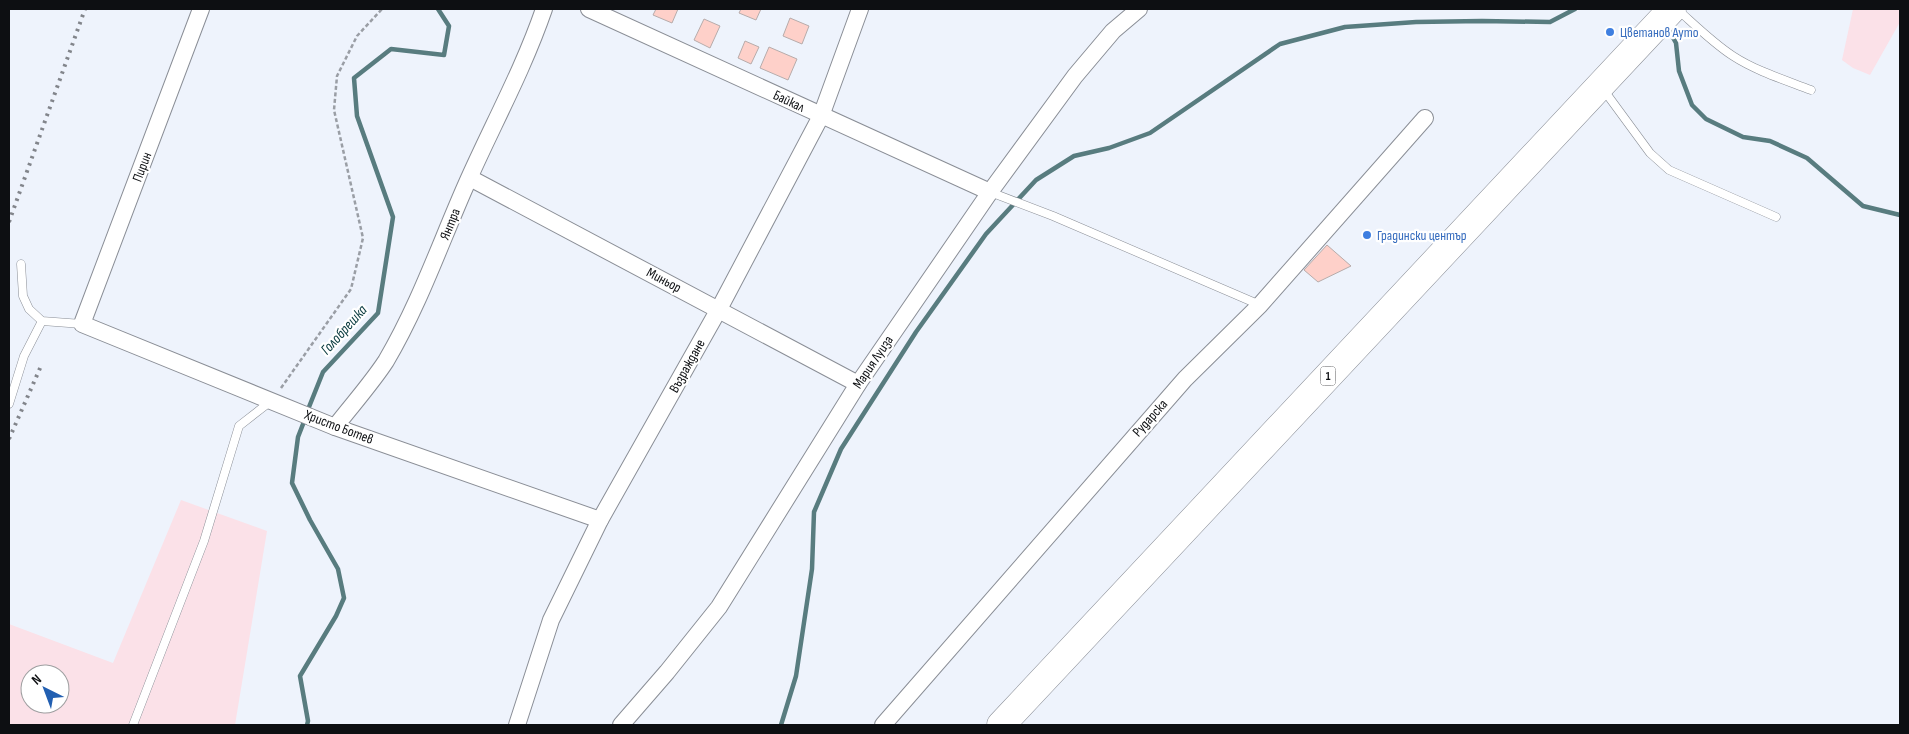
<svg xmlns="http://www.w3.org/2000/svg" width="1909" height="734" viewBox="0 0 1909 734" font-family="'Sofia Sans Condensed',sans-serif">
  <style>
    .industrial { fill: #fbe1e8; fill-rule: evenodd }
    .lines { fill: none; stroke-linecap: round; stroke-linejoin: round }
    .stream { stroke: #587c7f; stroke-width: 4.5 }
    .building { fill: #fed0c9; stroke: #b7acab }
    .service-casing { stroke: #8a8e96; stroke-width: 9 }
    .minor-casing { stroke: #8a8e96; stroke-width: 18 }
    .trunk-casing { stroke: #8a8e96; stroke-width: 29 }
    .path { stroke: #9a9ea5; stroke-width: 2.5; stroke-dasharray: 4 2.5; stroke-linecap: butt }
    .service { stroke: #fff; stroke-width: 8 }
    .minor { stroke: #fff; stroke-width: 16 }
    .trunk { stroke: #fff; stroke-width: 28 }
    .rail { stroke: #82858b; stroke-width: 4; stroke-dasharray: 2.5 5; stroke-linecap: butt }
    .shop-dot { fill: #3f7fe0; stroke: #fff; stroke-width: 2 }
    .labels { text-anchor: middle; dominant-baseline: central; stroke-width: 4.5; stroke-linejoin: round; paint-order: stroke }
    .shield { fill: #fff; stroke: #565759; stroke-width: 1 }
    .shield-label { font-size: 12px; font-weight: bold; fill: #0d0f12 }
    .shop-label { font-size: 14px; fill: #366cbe; stroke: #fff; text-anchor: start }
    .street-label { font-size: 14px; fill: #0d0f12; stroke: #fff }
    .water-label { font-size: 15px; font-style: italic; fill: #06383c; stroke: #fff }
  </style>
  <rect width="100%" height="100%" fill="#eef3fc"/>
  <!-- industrial -->
  <g class="industrial">
    <polygon points="1853,9 1900,9 1900,22 1870,75 1853,68 1842,60"/>
    <path d="M181 500 267 531 235 725H9V624L113 663ZM30 674H60V704H30Z"/>
  </g>
  <g class="lines">
    <!-- stream -->
    <g class="stream">
      <polyline points="1667,27 1676,43 1679,71 1692,105 1706,119 1743,137 1770,141 1807,158 1863,206 1900,215"/>
      <polyline points="307,412 323,372 378,313 393,217 357,116 354,78 391,49 444,55 449,26 438,9"/>
      <polyline points="305,419 298,437 292,483 310,520 338,569 344,598 336,616 300,676 308,721 307,725"/>
      <polyline points="781,725 796,676 812,569 814,512 841,449 916,332 986,234 1036,180 1074,156 1109,148 1150,133 1280,44 1345,27 1416,22 1482,21 1550,22 1575,9"/>
    </g>
  </g>
  <!-- building -->
  <g class="building">
    <polygon points="656,9 678,9 672,23 653,15"/>
    <polygon points="741,9 761,9 756,20 739,13"/>
    <polygon points="790,18 809,26 802,44 783,36"/>
    <polygon points="704,19 720,26 710,48 694,40"/>
    <polygon points="745,41 759,47 751,64 738,58"/>
    <polygon points="769,47 797,59 788,80 760,68"/>
    <polygon points="1327,245 1351,266 1318,282 1304,270"/>
  </g>
  <g class="lines">
    <!-- service casing -->
    <g class="service-casing">
      <g id="service">
        <path d="M1677 9C1695 25 1713 43 1733 56 1756 71 1785 80 1811 90"/>
        <polyline points="1603,89 1650,153 1669,170 1776,217"/>
        <polyline points="990,192 1053,216 1260,305"/>
        <polyline points="21,264 23,296 29,309 42,321 82,324"/>
        <polyline points="9,404 24,356 42,321"/>
        <polyline points="133,725 204,541 239,426 271,401"/>
      </g>
    </g>
    <!-- minor casing -->
    <g class="minor-casing">
      <g id="minor">
        <polyline points="201,9 82,324 335,427 600,520"/>
        <polyline points="589,9 990,192"/>
        <polyline points="470,178 858,384"/>
        <path d="M335 427C352 405 371 384 386 361 419 305 440 244 466 185 492 126 523 70 544 9"/>
        <polyline points="517,725 551,620 600,520 719,309 821,116 860,9"/>
        <polyline points="621,725 667,672 719,607 858,384 990,192 1075,76 1113,31 1139,9"/>
        <polyline points="883,725 1185,379 1260,305 1425,118"/>
      </g>
    </g>
    <!-- trunk casing -->
    <g class="trunk-casing">
      <polyline id="trunk" points="1001,725 1672,9"/>
    </g>
    <!-- path -->
    <polyline class="path" points="281,388 351,289 363,238 334,110 337,76 357,36 382,9"/>
    <!-- service -->
    <use href="#service" class="service"/>
    <!-- minor -->
    <use href="#minor" class="minor"/>
    <!-- trunk -->
    <use href="#trunk" class="trunk"/>
    <!-- rail -->
    <g class="rail">
      <polyline points="9,222 85,9"/>
      <polyline points="9,439 41,366"/>
    </g>
  </g>
  <!-- markers -->
  <g class="shop-dot">
    <circle cx="1610" cy="32" r="5"/>
    <circle cx="1367" cy="235" r="5"/>
  </g>
  <g class="labels">
    <!-- shield labels -->
    <rect class="shield" x="1320.5" y="366.5" width="15" height="19" rx="4"/>
    <g class="shield-label">
      <text x="1328" y="376">1</text>
    </g>
    <!-- shop labels -->
    <g class="shop-label">
      <text x="1620" y="32">Цветанов Ауто</text>
      <text x="1377" y="235">Градински център</text>
    </g>
    <!-- street labels -->
    <g class="street-label">
      <text transform="translate(789 101) rotate(25)">Байкал</text>
      <text transform="translate(142 167) rotate(-69)">Пирин</text>
      <text transform="translate(450 224) rotate(-68)">Янтра</text>
      <text transform="translate(664 280) rotate(28)">Миньор</text>
      <text transform="translate(873 362) rotate(-56)">Мария Луиза</text>
      <text transform="translate(687 366) rotate(-61)">Възраждане</text>
      <text transform="translate(1150 418) rotate(-48)">Рударска</text>
      <text transform="translate(339 427) rotate(21)">Христо Ботев</text>
    </g>
    <!-- water labels -->
    <g class="water-label">
      <text transform="translate(344 330) rotate(-48)">Голобрешка</text>
    </g>
  </g>
  <!-- border -->
  <rect width="1909" height="734" fill="none" stroke="#0d0f12" stroke-width="20"/>
  <!-- north arrow -->
  <g transform="translate(45 689) rotate(318)"><circle r="24" fill="#ffffff" stroke="#9e9fa0"/>
  <path d="M0-4L9 19L0 12L-9 19Z" fill="#225fb1"/>
  <text y="-8" font-size="14" font-weight="bold" text-anchor="middle" fill="#0d0f12">N</text>
  </g>
</svg>
